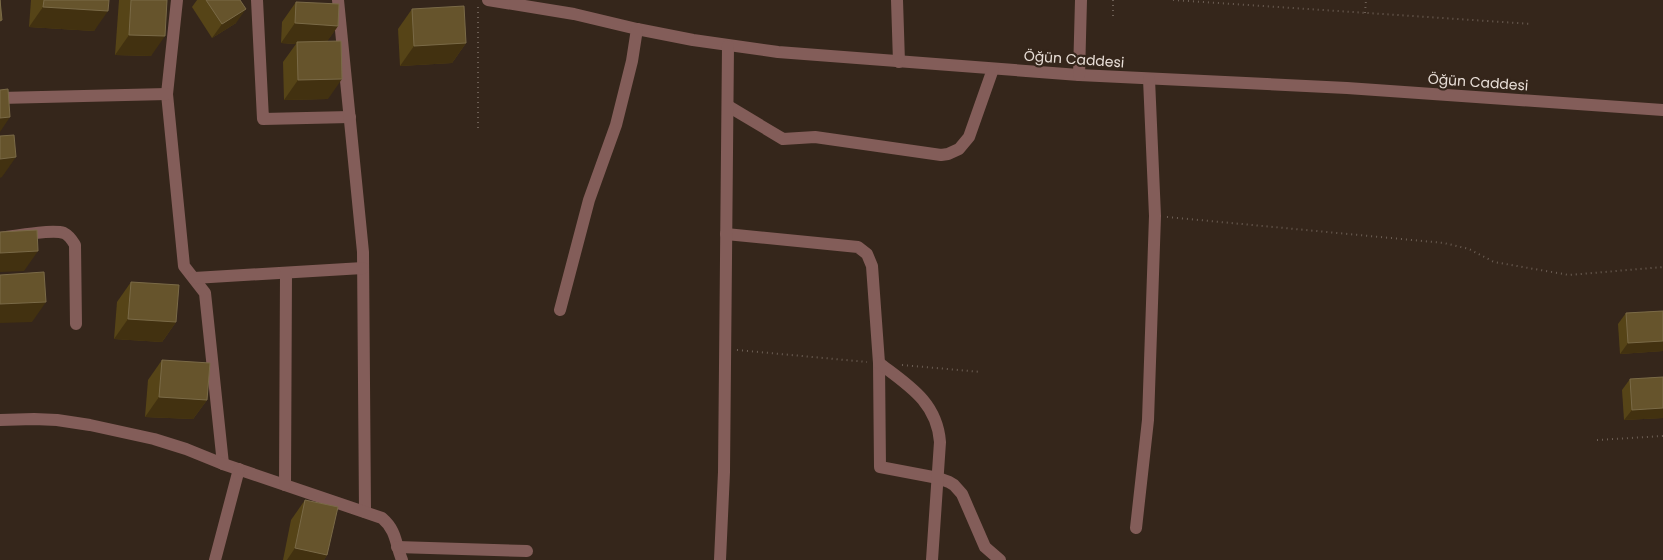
<svg xmlns="http://www.w3.org/2000/svg" width="1663" height="560" viewBox="0 0 1663 560" font-family="Poppins,sans-serif">
  <style>
    .lines { fill: none; stroke-linecap: round; stroke-linejoin: round }
    .path { stroke: #6c5e54; stroke-width: 2; stroke-dasharray: 1 4; stroke-linecap: butt }
    .minor { stroke: #835d59; stroke-width: 12 }
    .wall { fill: #564417 }
    .shaded-wall { fill: #423110 }
    .building { fill: #66542c; stroke: #7a6a47 }
    .labels { text-anchor: middle; dominant-baseline: central; stroke-width: 4.5; stroke-linejoin: round; paint-order: stroke }
    .street-label { font-size: 14px; fill: #e8ded7; stroke: #35261b }
  </style>
  <rect width="100%" height="100%" fill="#35261b"/>
  <g class="lines">
    <!-- path -->
    <g class="path">
      <polyline points="1173,0 1532,24"/>
      <polyline points="478,7 478,132"/>
      <polyline points="1365,13 1366,0"/>
      <polyline points="1113,16 1113,0"/>
      <polyline points="1167,217 1444,243 1469,249 1494,262 1569,275 1663,267"/>
      <polyline points="737,350 867,362"/>
      <polyline points="902,365 981,372"/>
      <polyline points="1597,440 1663,436"/>
    </g>
    <!-- minor -->
    <g class="minor">
      <polyline points="177,0 167,94 184,266 205,293 223,464"/>
      <polyline points="257,0 263,119 350,117"/>
      <polyline points="338,0 363,252 365,512"/>
      <polyline points="488,0 574,14 637,29 693,40 778,52 1079,75 1347,88 1663,110"/>
      <polyline points="897,0 899,62"/>
      <polyline points="1079,75 1081,0"/>
      <polyline points="0,98 167,94"/>
      <polyline points="728,106 783,139 815,137 941,155 948,154 959,149 969,137 993,69"/>
      <polyline points="726,234 858,247 867,254 872,266 879,363 880,467 938,478 949,482 954,485 962,494 985,547 1000,560"/>
      <path d="M0 238C14 236 52 229 64 233 70 236 72 240 75 245L76 324"/>
      <polyline points="194,278 363,268"/>
      <polyline points="560,310 589,200 616,125 632,61 637,29"/>
      <path d="M879 363C908 385 937 402 940 442L932 560"/>
      <path d="M0 420 34 419 57 420 90 425 154 439 186 449 223 464 382 518C397 531 395 543 402 560"/>
      <polyline points="285,485 286,273"/>
      <polyline points="1136,528 1148,420 1155,216 1149,79"/>
      <polyline points="397,547 527,551"/>
      <polyline points="215,560 239,469"/>
      <polyline points="720,560 724,472 728,46"/>
    </g>
  </g>
  <!-- wall -->
  <g class="wall">
    <polygon points="31,0 109,0 94,31 29,27"/>
    <polygon points="119,0 167,0 151,56 115,55"/>
    <polygon points="197,0 240,0 236,23 212,38 192,7"/>
    <polygon points="296,2 338,26 327,41 328,99 284,100 283,62 296,44 281,43 282,22"/>
    <polygon points="412,9 466,43 452,63 400,66 398,29"/>
    <polygon points="131,282 176,322 162,342 114,339 117,302"/>
    <polygon points="1663,311 1663,351 1620,354 1618,324 1626,313"/>
    <polygon points="162,360 207,400 193,419 145,417 148,380"/>
    <polygon points="1663,377 1663,418 1624,420 1622,390 1630,379"/>
    <polygon points="305,500 327,555 324,560 283,560 291,520"/>
  </g>
  <!-- shaded-wall -->
  <g class="shaded-wall">
    <polygon points="43,7 108,11 94,31 29,27"/>
    <polygon points="246,9 236,23 212,38 222,24"/>
    <polygon points="295,23 338,26 324,46 297,42 296,44 281,43"/>
    <polygon points="129,35 165,36 151,56 115,55"/>
    <polygon points="466,43 452,63 400,66 414,46"/>
    <polygon points="342,79 328,99 284,100 298,80"/>
    <polygon points="10,117 0,132 0,118"/>
    <polygon points="16,157 2,177 0,178 0,159"/>
    <polygon points="38,251 24,271 0,272 0,253"/>
    <polygon points="46,302 32,322 0,323 0,304"/>
    <polygon points="128,319 176,322 162,342 114,339"/>
    <polygon points="1663,341 1663,351 1620,354 1628,343"/>
    <polygon points="159,397 207,400 193,419 145,417"/>
    <polygon points="1663,408 1663,418 1624,420 1632,410"/>
    <polygon points="295,548 327,555 324,560 287,560"/>
  </g>
  <!-- building -->
  <g class="building">
    <polygon points="0,0 2,20 0,21"/>
    <polygon points="44,0 109,0 108,11 43,7"/>
    <polygon points="131,0 167,0 165,36 129,35"/>
    <polygon points="206,0 240,0 246,9 222,24"/>
    <polygon points="296,2 339,4 338,26 295,23"/>
    <polygon points="464,6 466,43 414,46 412,9"/>
    <polygon points="341,41 342,79 298,80 297,42"/>
    <polygon points="8,89 10,117 0,118 0,90"/>
    <polygon points="14,135 16,157 0,159 0,136"/>
    <polygon points="37,230 38,251 0,253 0,232"/>
    <polygon points="44,272 46,302 0,304 0,275"/>
    <polygon points="131,282 179,285 176,322 128,319"/>
    <polygon points="1663,311 1663,341 1628,343 1626,313"/>
    <polygon points="162,360 210,363 207,400 159,397"/>
    <polygon points="1663,377 1663,408 1632,410 1630,379"/>
    <polygon points="305,500 338,507 327,555 295,548"/>
  </g>
  <g class="labels">
    <!-- street labels -->
    <g class="street-label">
      <text transform="translate(1074 59) rotate(4)">Öğün Caddesi</text>
      <text transform="translate(1478 82) rotate(4)">Öğün Caddesi</text>
    </g>
  </g>
</svg>
